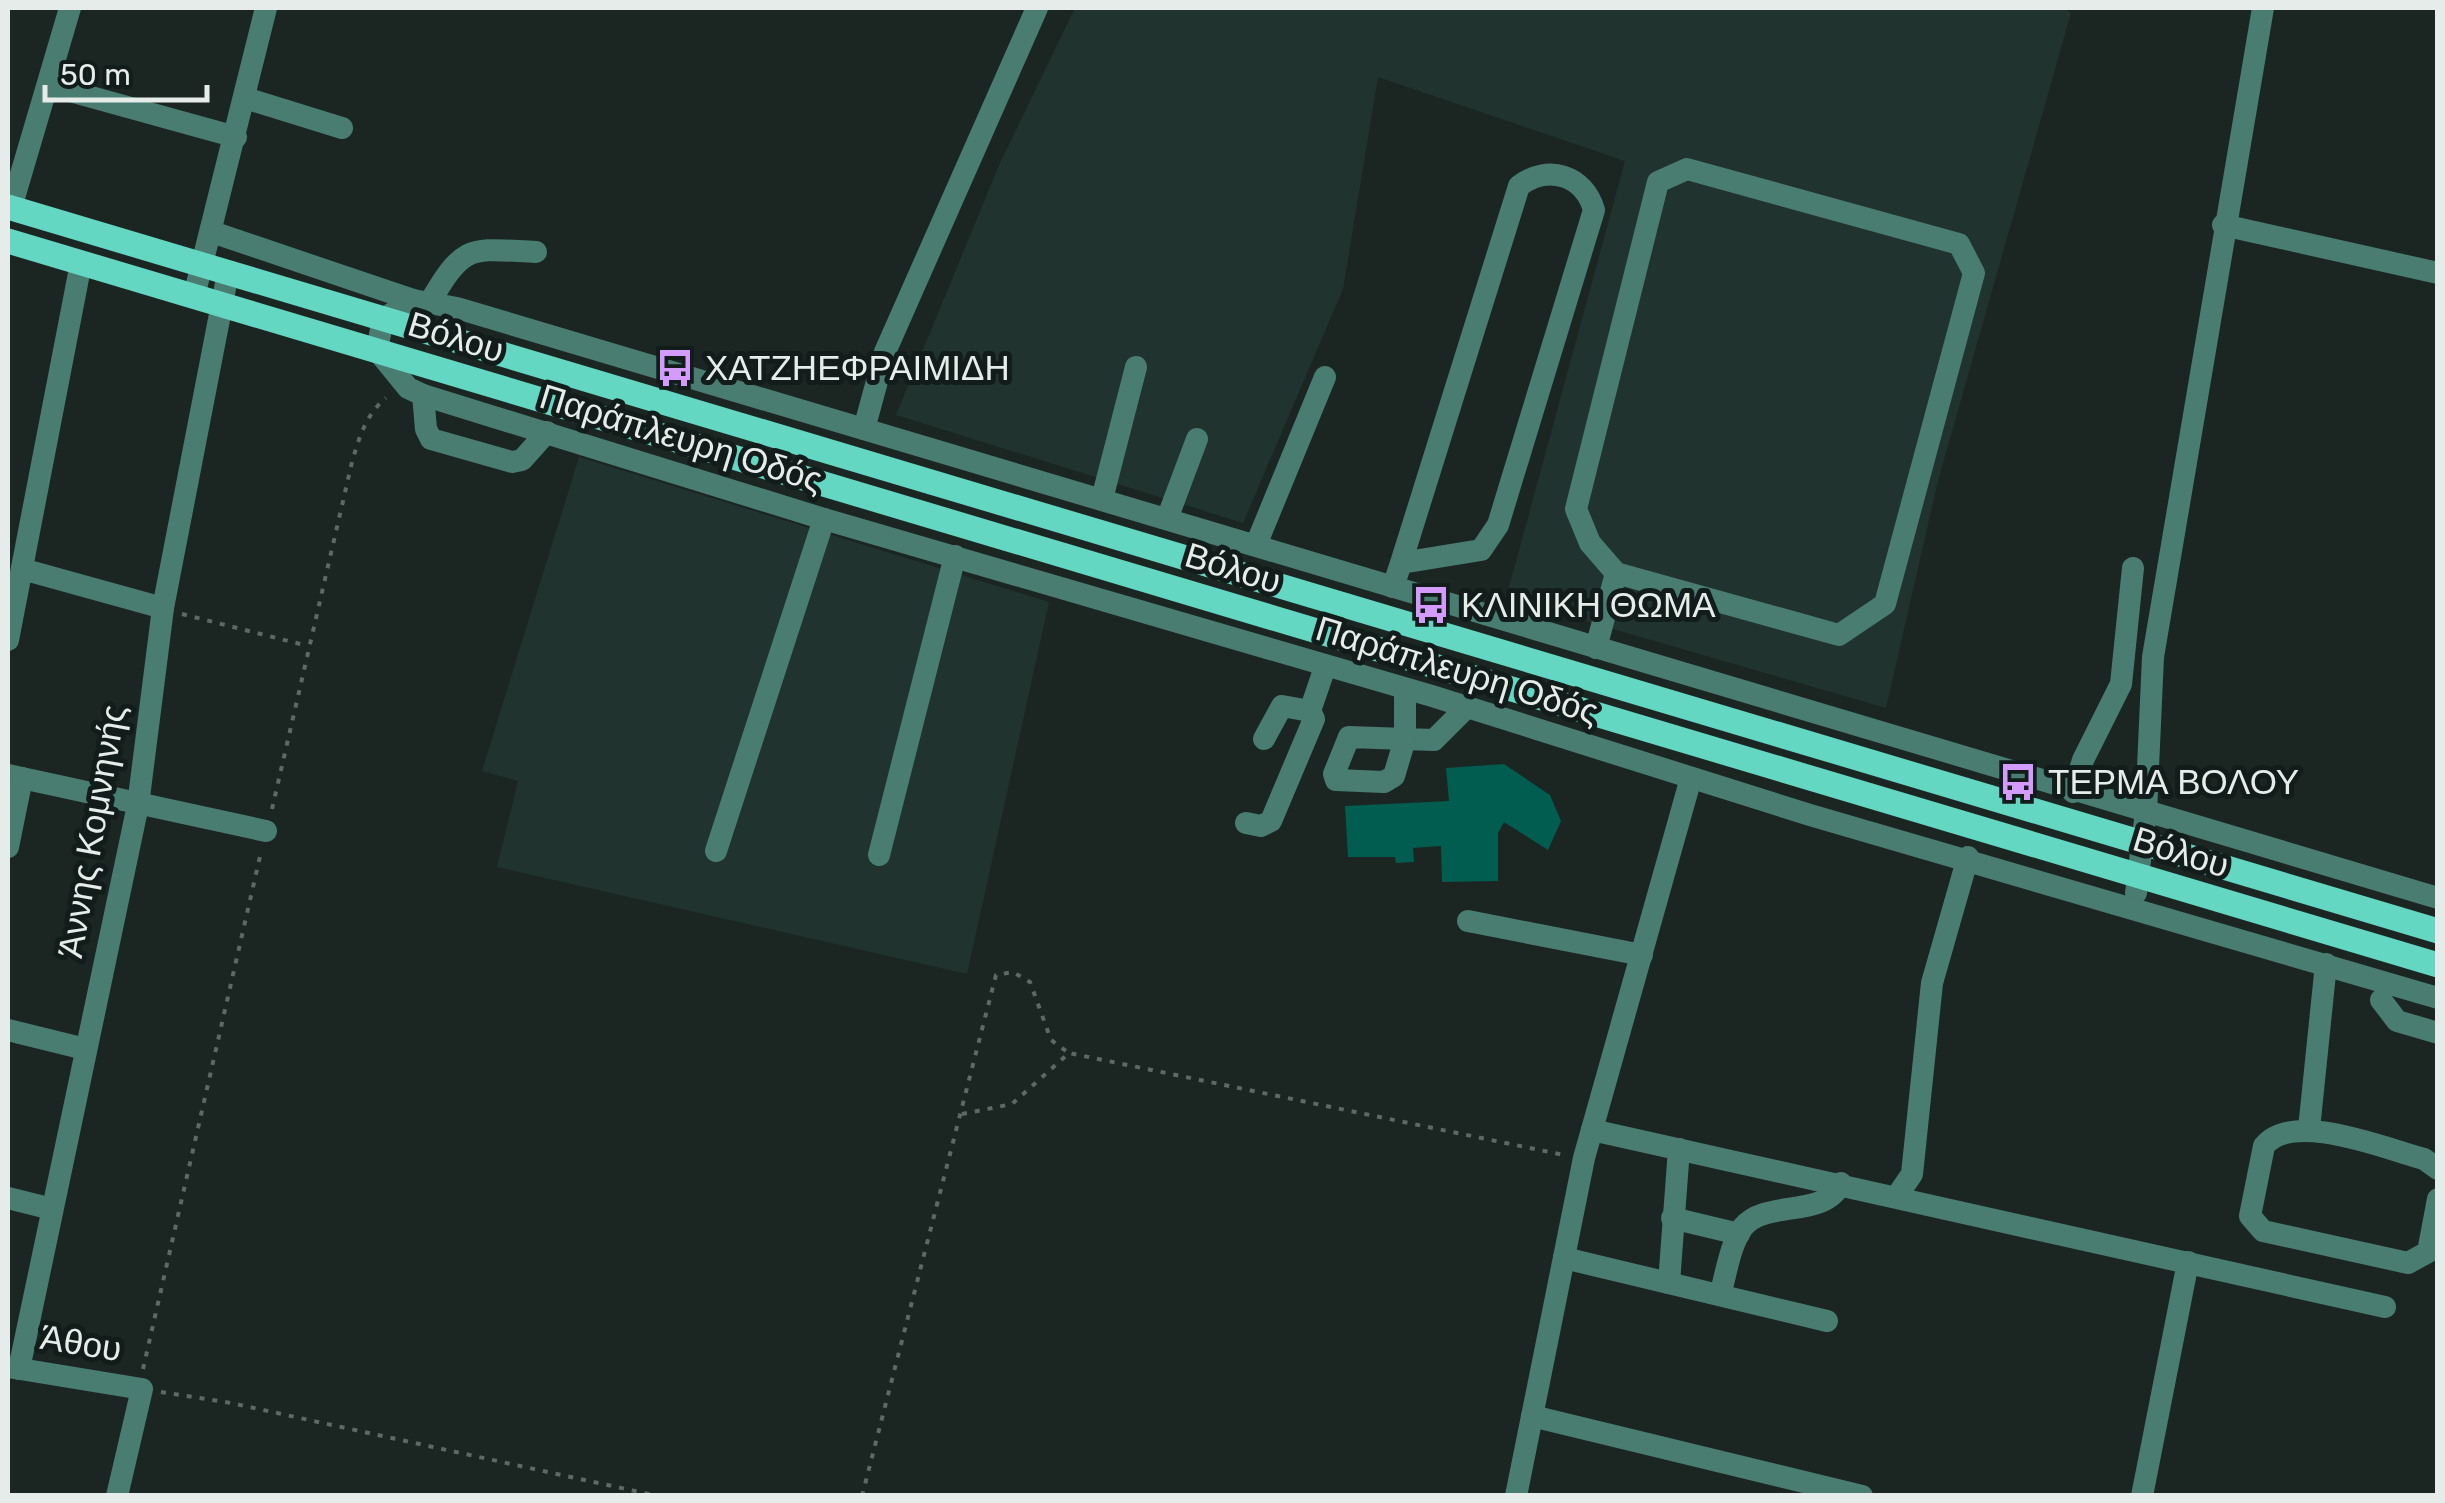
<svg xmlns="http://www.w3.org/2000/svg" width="2445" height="1503" viewBox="0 0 2445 1503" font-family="Rubik,sans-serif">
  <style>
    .built { fill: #20332f }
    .building { fill: #005d50 }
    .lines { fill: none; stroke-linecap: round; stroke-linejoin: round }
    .path { stroke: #5e6865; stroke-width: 4; stroke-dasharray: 5 8; stroke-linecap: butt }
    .minor { stroke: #497d72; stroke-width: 22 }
    .major { stroke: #64d7c2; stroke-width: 25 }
    .labels { text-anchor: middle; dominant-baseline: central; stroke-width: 10; stroke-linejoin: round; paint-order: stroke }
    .street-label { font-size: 35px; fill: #e5ecea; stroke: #121c1a }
    .poi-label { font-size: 35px; fill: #e5ecea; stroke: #121c1a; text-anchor: start }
  </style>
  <rect width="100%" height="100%" fill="#1b2623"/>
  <!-- built -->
  <g class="built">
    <polygon points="1075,8 2065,8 2071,13 1938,481 1886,708 1506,598 1625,161 1378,77 1343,289 1243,523 896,415 1000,163"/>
    <polygon points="579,457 1049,602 967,974 497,867 518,781 482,771"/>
  </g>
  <!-- building -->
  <polygon class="building" points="1504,764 1550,795 1561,821 1548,850 1504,822 1498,833 1498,881 1442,882 1441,846 1413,848 1414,862 1396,863 1395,857 1348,857 1345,806 1449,801 1446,768"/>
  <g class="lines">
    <!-- path -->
    <g class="path">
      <polyline points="182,614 308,646"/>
      <path d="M272 809 352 462C359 438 366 414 386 398"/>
      <polyline points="962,1114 1012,1104 1069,1053 1564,1155"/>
      <polyline points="143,1369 261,852"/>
      <polyline points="161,1392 231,1403 658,1496"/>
      <polyline points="862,1496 996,975 1013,972 1030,982 1051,1040 1069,1053"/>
    </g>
    <!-- minor -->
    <g class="minor">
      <polyline points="48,85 236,137"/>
      <polyline points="245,98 342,128"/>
      <polygon points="1687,169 1959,244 1974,273 1885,604 1839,635 1616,573 1590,543 1576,509 1658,182"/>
      <polyline points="11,208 70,8"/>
      <polyline points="2223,225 2438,273"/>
      <polyline points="212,232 413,300"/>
      <polyline points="194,296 266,8"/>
      <path d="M430 302C465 242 470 249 536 252"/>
      <polyline points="423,395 426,429 431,439 512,462 522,460 547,432"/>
      <polyline points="864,429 885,352 1037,8"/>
      <polyline points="1102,499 1136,367"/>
      <polyline points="1167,519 1197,439"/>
      <polyline points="1256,545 1325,377"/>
      <polyline points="22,569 163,608"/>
      <path d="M1393 587 1401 563 1519 186C1548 164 1584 175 1594 210L1498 525 1481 550 1401 563"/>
      <polyline points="8,640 81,263"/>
      <polyline points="1596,648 1616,573"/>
      <polyline points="1405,689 1405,739 1434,740 1467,707"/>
      <polygon points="1349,737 1405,739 1394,776 1384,782 1336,780 1334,774"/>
      <polyline points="1264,739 1282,706 1310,711"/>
      <polyline points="8,775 266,831"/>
      <polyline points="2073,792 2083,760 2121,684 2133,568"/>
      <polyline points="1246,823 1261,826 1271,821 1314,719 1310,711 1325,667"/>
      <polyline points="8,847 22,778"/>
      <polyline points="716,851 824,519"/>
      <polyline points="879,855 955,556"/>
      <polyline points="2136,893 2146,812 2153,657 2263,8"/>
      <polyline points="2438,898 457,308 413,300 383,319 377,350 408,388 423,395 824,519 1432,696 1810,815 2438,998"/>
      <polyline points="1468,921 1642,955"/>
      <polyline points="2381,1000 2397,1021 2438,1033"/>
      <polyline points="8,1030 85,1049"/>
      <polyline points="2309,1129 2326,964"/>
      <polyline points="1592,1130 2385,1307"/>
      <path d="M2438 1169 2424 1159C2386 1149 2292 1110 2264 1146L2250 1216 2263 1231 2408 1263 2428 1252 2438 1199"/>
      <polyline points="1897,1196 1912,1174 1932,983 1968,857"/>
      <polyline points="8,1198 52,1209"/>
      <polyline points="1672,1218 1739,1234"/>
      <polyline points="1564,1258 1827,1321"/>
      <polyline points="1669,1283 1679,1149"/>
      <path d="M1720 1295C1726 1275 1730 1244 1743 1227 1766 1199 1825 1219 1841 1183"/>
      <polyline points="8,1367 142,1389 117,1496"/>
      <polyline points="19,1369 138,805 163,608 228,273"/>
      <polyline points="1532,1416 1862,1496"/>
      <polyline points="1516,1496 1584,1158 1691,778"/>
      <polyline points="2142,1496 2188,1262"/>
    </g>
    <!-- major -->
    <g class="major">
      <polyline points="8,207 2438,931"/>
      <polyline points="8,241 2438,965"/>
    </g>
  </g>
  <!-- icons -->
  <defs>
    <g id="bus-bare" transform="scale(3)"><path d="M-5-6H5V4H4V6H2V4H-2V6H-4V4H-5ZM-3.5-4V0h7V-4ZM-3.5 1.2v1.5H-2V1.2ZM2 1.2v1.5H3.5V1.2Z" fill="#d39cfc" stroke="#121c1a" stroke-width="2.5" paint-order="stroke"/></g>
  </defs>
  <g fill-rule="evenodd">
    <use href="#bus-bare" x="675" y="368"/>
    <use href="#bus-bare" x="1431" y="605"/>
    <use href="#bus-bare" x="2018" y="782"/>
  </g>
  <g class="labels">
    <!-- street labels -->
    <g class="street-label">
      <text transform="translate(456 337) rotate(17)">Βόλου</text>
      <text transform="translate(681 438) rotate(17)">Παράπλευρη Οδός</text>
      <text transform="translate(1233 568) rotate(17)">Βόλου</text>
      <text transform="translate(1457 670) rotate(17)">Παράπλευρη Οδός</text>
      <text transform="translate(92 831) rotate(-80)">Άννης Κομνηνής</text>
      <text transform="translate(2181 852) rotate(17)">Βόλου</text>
      <text transform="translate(81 1343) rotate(9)">Άθου</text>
    </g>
    <!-- poi labels -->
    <g class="poi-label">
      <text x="705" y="368">ΧΑΤΖΗΕΦΡΑΙΜΙΔΗ</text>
      <text x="1461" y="605">ΚΛΙΝΙΚΗ ΘΩΜΑ</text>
      <text x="2048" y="782">ΤΕΡΜΑ ΒΟΛΟΥ</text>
    </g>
  </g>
  <!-- border -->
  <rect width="2445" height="1503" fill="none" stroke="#e5ecea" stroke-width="20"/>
  <!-- scale -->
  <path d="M45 85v15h162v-15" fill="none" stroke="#e5ecea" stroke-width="5"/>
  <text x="60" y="85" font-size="30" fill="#e5ecea" stroke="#121c1a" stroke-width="8" paint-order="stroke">50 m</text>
</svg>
